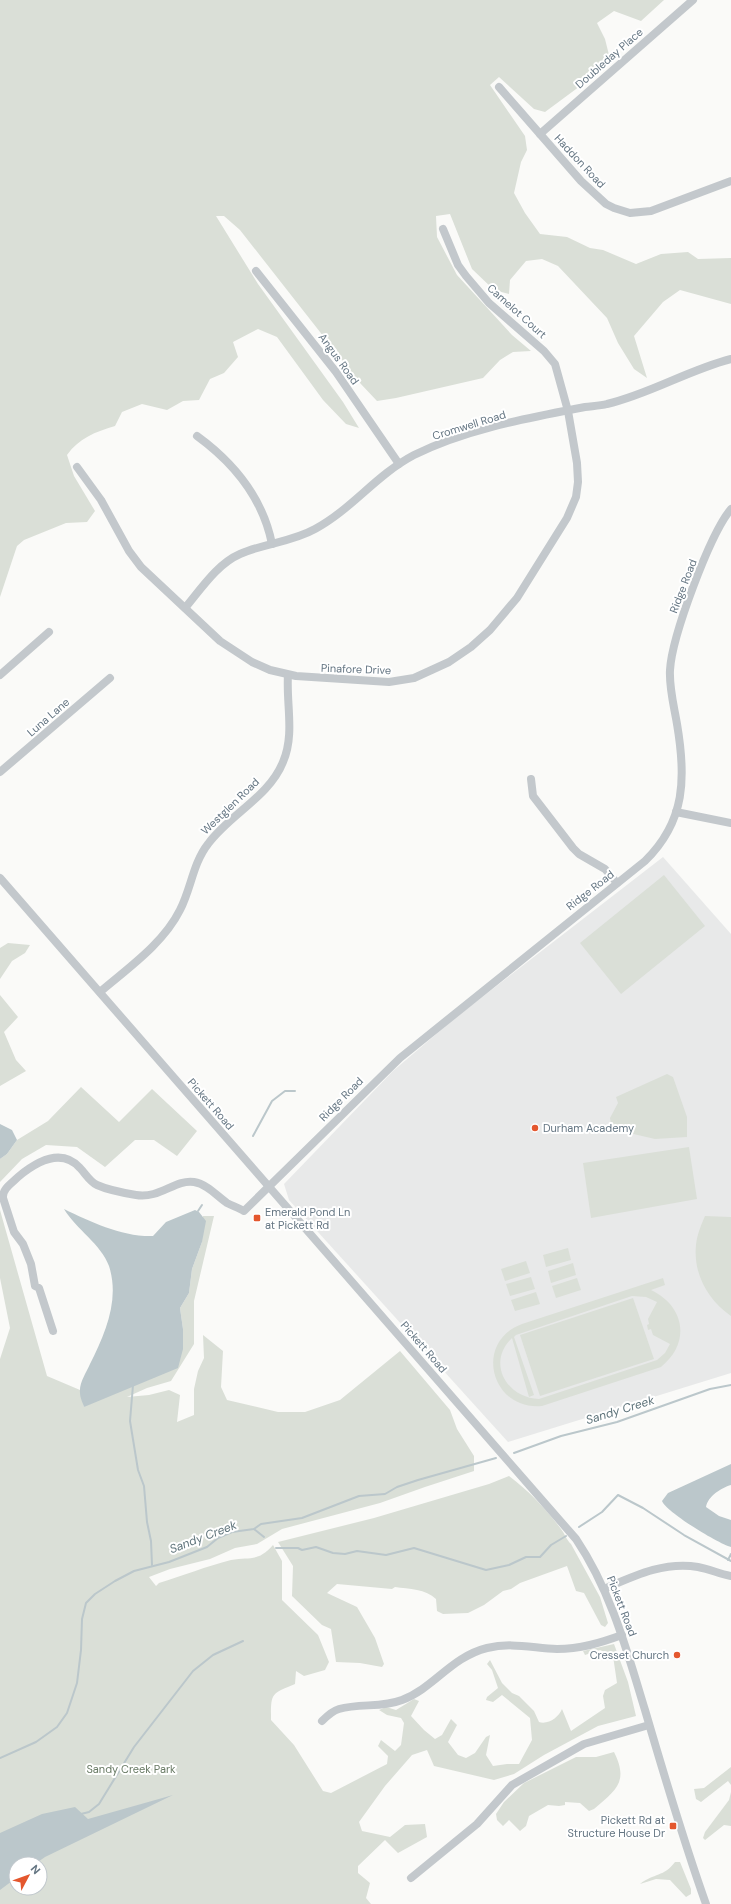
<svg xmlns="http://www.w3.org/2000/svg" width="731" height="1904" viewBox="0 0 731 1904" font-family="'DM Sans',sans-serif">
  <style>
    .built { fill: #e8e9e9 }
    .green { fill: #dadfd7; fill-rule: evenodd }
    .water { fill: #bbc7cb }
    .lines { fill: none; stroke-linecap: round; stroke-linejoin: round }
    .stream { stroke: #bbc7cb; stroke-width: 2 }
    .minor { stroke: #c3c8cc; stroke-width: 8 }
    .poi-dot { fill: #e4572e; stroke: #fff; stroke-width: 1.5 }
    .labels { text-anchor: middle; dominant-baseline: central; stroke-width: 4; stroke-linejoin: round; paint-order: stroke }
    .street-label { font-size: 11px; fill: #657683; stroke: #fff }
    .poi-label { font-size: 11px; fill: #657683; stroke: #fff; text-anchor: start }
    .park-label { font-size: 11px; fill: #687a64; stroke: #fff }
    .water-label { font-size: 12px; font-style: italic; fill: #60757c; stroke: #fff }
  </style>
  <rect width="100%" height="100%" fill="#fafaf8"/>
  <!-- built -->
  <polygon class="built" points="663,857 731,934 731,1373 508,1442 289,1200 284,1184 393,1071 455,1018"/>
  <!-- green -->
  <g class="green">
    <path d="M0 0H664L641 21 614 11 597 23 605 39 609 55 595 75 545 112 534 109 499 77 490 85 525 136 527 150 521 162 514 193 525 213 540 234 567 237 590 248 603 250 636 264 661 254 688 252 698 259 731 258V304L680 290 663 302 634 336 647 378 634 369 618 343 607 318 558 266 542 259 526 261 510 280 509 294 494 290 472 269 450 214 436 216 437 237 457 275 512 335 531 351 513 352 500 360 483 378 396 398 377 401 360 383 240 230 224 216H216L258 284 343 402 359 428 346 424 323 400 277 337 258 329 233 342 238 357 224 373 210 379 199 400 183 401 167 410 142 404 122 412 115 426C95 432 79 438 67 455L74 476 95 511 87 522 66 523 24 540 17 546 0 597Z"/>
    <polygon points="664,875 705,926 621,994 580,943"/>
    <polygon points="8,943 30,945 25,953 12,961 0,979 0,948"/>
    <polygon points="0,995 18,1017 4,1032 16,1060 26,1071 0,1086"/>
    <polygon points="667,1074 673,1077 687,1117 687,1137 655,1139 612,1129 610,1118 618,1103 616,1097"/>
    <polygon points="81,1087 119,1122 152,1089 197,1131 177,1156 154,1140 135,1140 105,1167 77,1147 46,1145 22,1159 0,1182 0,1159 7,1154 17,1140 48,1121"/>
    <polygon points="689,1147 697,1199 591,1218 583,1163"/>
    <path d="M0 1210 47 1376 80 1390 84 1407 183 1329 180 1308 189 1293 192 1269 202 1242 203 1216H214L194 1301V1344L171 1381 147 1388 127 1397 149 1395 169 1390 180 1395 177 1422 194 1415V1389L198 1371 204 1358 203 1335 223 1351 221 1387 227 1400 278 1412H305L340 1400 400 1351 450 1410 457 1429 474 1456V1471L425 1487 380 1503 282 1529 257 1544 235 1548 210 1559 170 1569 149 1577 156 1586 159 1583C182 1576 207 1566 231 1560 250 1556 257 1563 273 1545L282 1561V1600L318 1635 329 1662 325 1670 304 1676 296 1671 295 1684C270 1694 271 1694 271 1720L294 1745 323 1791 331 1793 387 1764 388 1756 378 1746 381 1740 395 1751 401 1745 404 1723 401 1718 387 1715 379 1710 386 1707 396 1710 414 1699 419 1701 411 1716 424 1730 435 1739 442 1735 451 1719 457 1725 448 1742 458 1755 466 1758 475 1753 486 1737 490 1735 486 1755 493 1766 507 1764H519L532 1740 530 1718 502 1695 493 1702 486 1700 487 1697 498 1688 492 1670 487 1664 490 1660 502 1683 512 1693 519 1696 534 1711 539 1722C548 1725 559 1717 562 1709L571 1731 605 1708 603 1696 605 1690 617 1683 613 1656 600 1650 585 1655 583 1651 614 1644 628 1682 636 1716 598 1726 544 1755 514 1774 494 1780 434 1766 427 1750 412 1755 385 1786 359 1822 362 1831 390 1837 405 1825 425 1824 427 1837 398 1853 385 1840 358 1866V1873L370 1883 366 1898 371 1904H0V1359L10 1328 0 1278ZM16 1864H40V1888H16Z"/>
    <path d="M705 1216 731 1217V1316C708 1300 693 1274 696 1245 697 1235 701 1225 705 1216Z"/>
    <polygon points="568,1248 571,1260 546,1267 543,1255"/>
    <polygon points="526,1261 530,1273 505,1281 501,1269"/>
    <polygon points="573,1263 576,1275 551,1283 548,1271"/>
    <polygon points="531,1277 535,1289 510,1296 506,1284"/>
    <polygon points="577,1278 581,1290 556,1298 552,1286"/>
    <path d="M663 1278 665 1285 651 1290C685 1306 691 1343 661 1367L542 1406C491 1411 473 1342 522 1324ZM632 1296 646 1297 657 1302 648 1319 649 1324 647 1325 648 1330 651 1329 653 1335 670 1344 665 1353 657 1360 539 1399C507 1398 486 1363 512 1338L529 1397 534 1395 514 1337 516 1335Z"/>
    <polygon points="536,1292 540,1304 515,1311 511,1300"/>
    <polygon points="633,1298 654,1359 540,1396 520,1335"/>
    <path d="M509 1476C529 1491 546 1509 561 1529 565 1534 566 1539 571 1544L600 1597 608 1623 605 1627 601 1625 584 1593 576 1591 567 1566 520 1583 511 1589 503 1591 484 1605 468 1613 443 1614 437 1611 436 1599C426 1589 409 1589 395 1587L392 1589 337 1584 327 1593 357 1607 375 1638 384 1664 382 1667 360 1663 336 1662 331 1629 322 1625 292 1596 293 1566 278 1542 374 1518 489 1484Z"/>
    <path d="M614 1752C629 1782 616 1790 594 1809L589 1811 580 1803 565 1802V1805L559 1806 548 1805 529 1816 526 1826 520 1831 509 1820 503 1826 497 1820 496 1814 504 1802 524 1783 576 1757H596Z"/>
    <polygon points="731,1767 731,1785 728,1781 701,1802 696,1799 694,1789 704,1788"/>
    <polygon points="731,1792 731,1826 724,1825 705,1840 703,1838 705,1832 729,1800"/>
    <path d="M675 1862H680L691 1889V1894L686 1897 670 1880 656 1879 640 1884C654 1873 664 1877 675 1862Z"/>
  </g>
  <!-- water -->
  <g class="water">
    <polygon points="0,1124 12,1130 17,1140 7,1154 0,1159"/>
    <path d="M64 1209C91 1222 122 1237 153 1236L166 1222 195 1210 199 1212 206 1221 202 1242 192 1269 189 1293 180 1308 183 1329V1349L178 1368 84 1407C83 1403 80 1398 80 1393 79 1383 86 1373 90 1364 105 1334 120 1300 109 1266 101 1244 76 1229 64 1209Z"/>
    <path d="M731 1464V1485C721 1488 708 1496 706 1507L719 1516 731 1520V1547C719 1544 666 1512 662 1501L668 1493Z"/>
    <polygon points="173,1795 45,1857 35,1864 16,1864 16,1878 0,1890 0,1833 42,1814 75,1807 88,1819"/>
  </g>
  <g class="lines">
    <!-- stream -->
    <g class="stream">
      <polyline points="253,1136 272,1101 285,1091 295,1091"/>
      <polyline points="198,1211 202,1205"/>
      <polyline points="133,1385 130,1421 138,1470 144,1486 147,1522 151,1541 152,1565"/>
      <polyline points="514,1453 561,1436 617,1422 710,1389 731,1385"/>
      <polyline points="579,1527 602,1512 618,1495 643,1508 684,1535 731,1561"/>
      <polyline points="254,1529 264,1537"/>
      <polyline points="276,1548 298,1548 302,1550 316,1547 333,1553 345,1554 357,1551 386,1555 414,1548 486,1570 509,1565 526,1557 540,1557 551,1545 566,1536"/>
      <polyline points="728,1560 731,1554"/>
      <polyline points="0,1758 36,1742 57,1727 67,1713 77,1683 81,1650 82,1619 86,1603 95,1594 115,1581 134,1571 169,1562 207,1547 218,1538 232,1532 254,1529 261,1524 302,1518 359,1496 385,1494 397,1487 418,1480 496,1458"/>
      <polyline points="81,1814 89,1812 99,1804 134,1747 193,1671 213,1655 243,1641"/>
    </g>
    <!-- minor -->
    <g class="minor">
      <polyline points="499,87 581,181 606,204 614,208 630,213 651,211 731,181"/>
      <polyline points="540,134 693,0"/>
      <polyline points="256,271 336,372 399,464"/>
      <path d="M197 436C234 463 263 499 272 544"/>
      <polyline points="77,467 101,500 129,551 141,567 220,641 252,662 270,670 296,676 389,682 414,678 449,662 471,647 490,630 517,598 567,518 576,497 578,482 577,463 568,411 555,364 544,351 489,303 466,276 458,265 443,229"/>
      <path d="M185 608C201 589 217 564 240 554 265 543 292 542 315 529 352 509 376 475 414 455 466 429 528 418 585 407 592 406 600 406 607 404 650 394 688 370 731 359"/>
      <polyline points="0,675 49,632"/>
      <polyline points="0,772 110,678"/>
      <polyline points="531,779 533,796 573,848 579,854 605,869 617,883"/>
      <polyline points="676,812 731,823"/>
      <path d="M0 878 576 1539C611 1591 627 1651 645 1710 664 1775 683 1840 706 1904"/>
      <path d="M100 992C128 968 163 944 180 910 191 889 193 863 208 844 230 814 269 797 283 762 295 734 286 704 288 675"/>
      <path d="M53 1331 39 1288 35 1286 31 1264 23 1244 14 1232 3 1198C2 1189 12 1183 18 1177 36 1162 61 1147 80 1168 85 1173 90 1182 97 1185 108 1190 124 1193 136 1195 160 1199 175 1179 194 1182 207 1184 217 1196 227 1203 233 1206 239 1208 244 1211L400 1058 645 861C686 821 686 777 677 724 674 706 669 688 670 670 672 636 710 534 731 509"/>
      <path d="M604 1589C634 1576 665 1561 698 1567 709 1569 720 1574 731 1576"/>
      <path d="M322 1721C327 1716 332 1711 339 1709 360 1703 382 1708 402 1700 434 1688 451 1657 487 1648 511 1642 533 1648 557 1649 580 1649 600 1643 622 1635"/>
      <polyline points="411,1878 477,1824 512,1785 584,1744 649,1725"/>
    </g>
  </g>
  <!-- markers -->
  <g class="poi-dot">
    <circle cx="535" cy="1128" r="4"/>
    <rect x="253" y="1214" width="8" height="8" rx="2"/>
    <circle cx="677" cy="1655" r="4"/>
    <rect x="669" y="1822" width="8" height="8" rx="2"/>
  </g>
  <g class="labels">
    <!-- street labels -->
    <g class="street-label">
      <text transform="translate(609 58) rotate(-41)">Doubleday Place</text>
      <text transform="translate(580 161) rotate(47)">Haddon Road</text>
      <text transform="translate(517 311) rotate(42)">Camelot Court</text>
      <text transform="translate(339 359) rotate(54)">Angus Road</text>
      <text transform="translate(469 425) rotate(-17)">Cromwell Road</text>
      <text transform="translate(683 586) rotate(-69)">Ridge Road</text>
      <text transform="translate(356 669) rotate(2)">Pinafore Drive</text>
      <text transform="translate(48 717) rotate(-41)">Luna Lane</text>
      <text transform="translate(230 806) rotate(-44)">Westglen Road</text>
      <text transform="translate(590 890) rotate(-38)">Ridge Road</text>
      <text transform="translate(341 1099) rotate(-45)">Ridge Road</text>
      <text transform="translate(211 1104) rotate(49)">Pickett Road</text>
      <text transform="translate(424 1347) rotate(49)">Pickett Road</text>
      <text transform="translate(622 1606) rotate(69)">Pickett Road</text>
    </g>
    <!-- poi labels -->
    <g class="poi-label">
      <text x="543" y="1128">Durham Academy</text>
      <text x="265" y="1212">Emerald Pond Ln<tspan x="265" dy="13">at Pickett Rd</tspan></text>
      <text x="669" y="1655" text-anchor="end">Cresset Church</text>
      <text x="665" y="1820" text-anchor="end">Pickett Rd at<tspan x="665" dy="13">Structure House Dr</tspan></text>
    </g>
    <!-- park labels -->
    <g class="park-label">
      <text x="131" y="1769">Sandy Creek Park</text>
    </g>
    <!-- water labels -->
    <g class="water-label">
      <text transform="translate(620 1410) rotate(-17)">Sandy Creek</text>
      <text transform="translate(203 1537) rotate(-21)">Sandy Creek</text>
    </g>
  </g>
  <!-- north arrow -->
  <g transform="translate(28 1876) rotate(49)"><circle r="19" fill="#ffffff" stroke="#c1c8cd"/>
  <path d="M0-3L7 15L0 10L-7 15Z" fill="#e4572e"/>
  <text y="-6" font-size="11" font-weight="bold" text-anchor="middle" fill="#657683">N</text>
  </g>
</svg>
